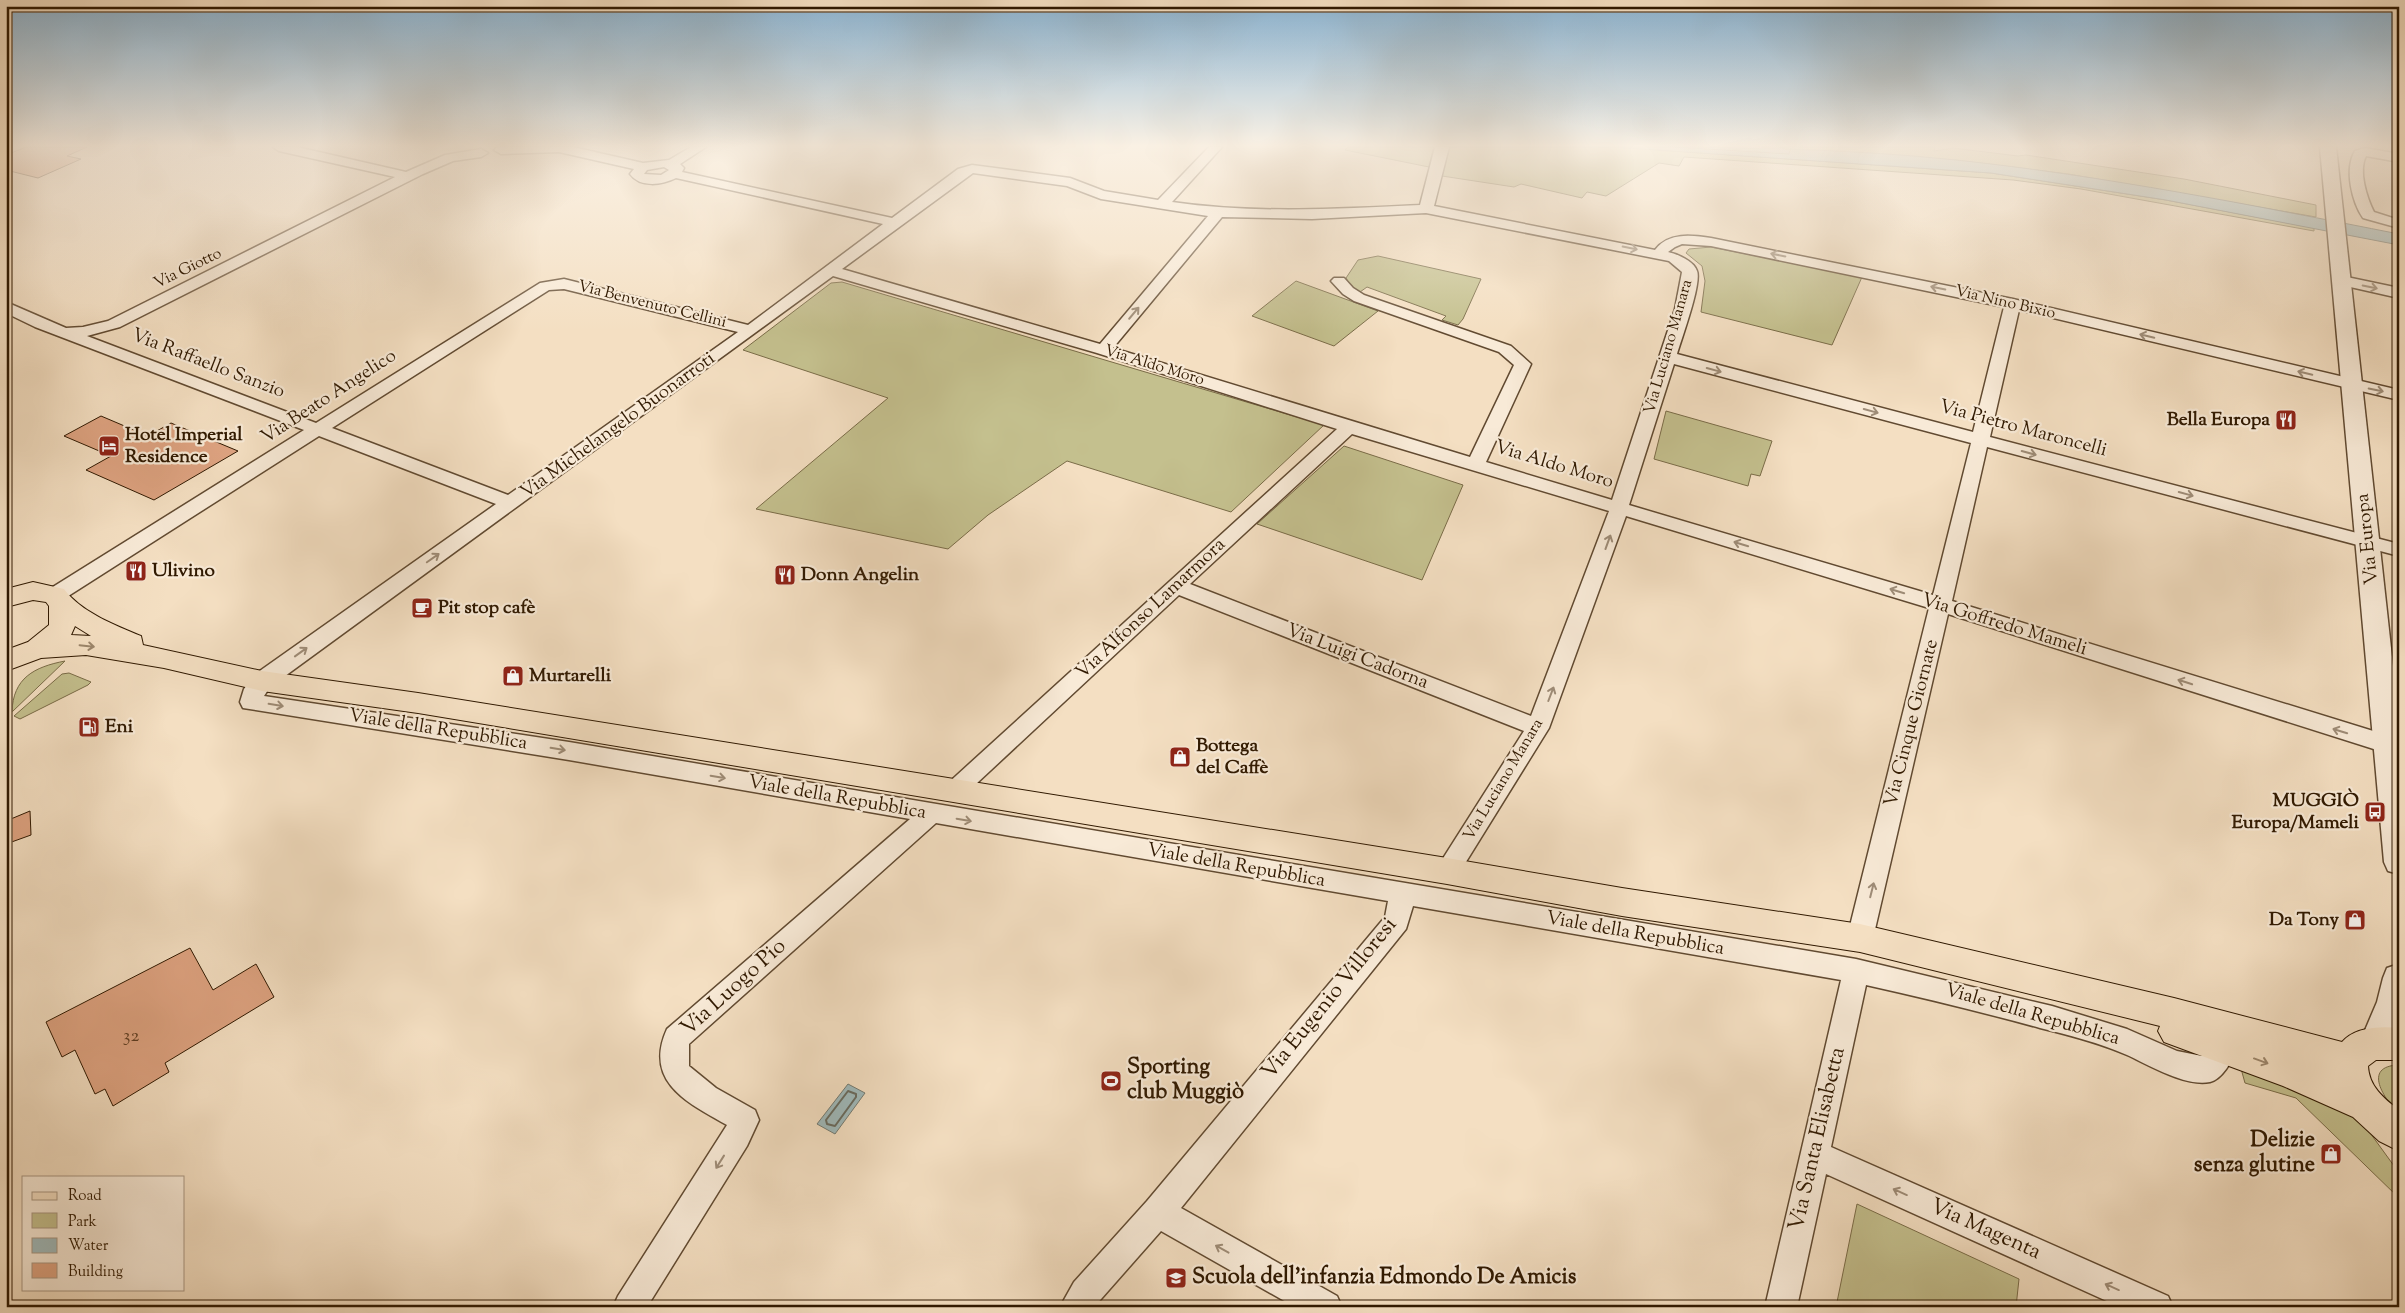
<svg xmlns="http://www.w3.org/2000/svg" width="2405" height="1313" viewBox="0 0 2405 1313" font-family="'Sorts Mill Goudy',serif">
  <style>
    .green { fill: #c4c08e; stroke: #7a6c48 }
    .water { fill: #9fbabc; stroke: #737a71 }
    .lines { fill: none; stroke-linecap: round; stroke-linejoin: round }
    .shore-far1 { stroke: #686a5e; stroke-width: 1 }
    .shore { stroke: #686a5e; stroke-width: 2 }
    .building { fill: #dea381; stroke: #301901 }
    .minor-casing { stroke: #614a31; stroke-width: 3 }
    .tertiary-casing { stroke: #614a31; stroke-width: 3 }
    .primary-casing { stroke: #301901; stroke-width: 2 }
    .minor { fill: #f8ead7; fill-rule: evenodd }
    .tertiary { fill: #f8ead7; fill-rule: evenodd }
    .primary { fill: #f4dfc2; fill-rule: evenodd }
    .oneway { stroke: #9e8c77 }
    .oneway2 { stroke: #9c866b }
    .labels { text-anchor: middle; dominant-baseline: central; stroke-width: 4.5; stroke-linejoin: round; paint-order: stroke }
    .far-street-label { font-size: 16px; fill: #301901; stroke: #f8ead7 }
    .street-label { font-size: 19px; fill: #301901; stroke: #f8ead7 }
    .poi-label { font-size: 19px; font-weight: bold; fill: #301901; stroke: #f8ead7; text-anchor: start }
    .near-number-label { font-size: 19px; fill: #5c3c21 }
    .near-street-label { font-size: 22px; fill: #301901; stroke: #f8ead7 }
    .near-poi-label { font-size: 22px; font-weight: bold; fill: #301901; stroke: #f8ead7; text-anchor: start }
  </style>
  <rect width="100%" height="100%" fill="#f4dfc2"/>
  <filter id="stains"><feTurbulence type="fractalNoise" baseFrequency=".004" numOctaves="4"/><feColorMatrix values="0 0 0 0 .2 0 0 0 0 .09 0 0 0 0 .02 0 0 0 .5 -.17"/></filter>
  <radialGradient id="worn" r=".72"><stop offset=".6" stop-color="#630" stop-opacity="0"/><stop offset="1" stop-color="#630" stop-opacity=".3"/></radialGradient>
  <!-- green -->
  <g class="green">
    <polygon points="1348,147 1434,147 1429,167 1345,150"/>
    <polygon points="1450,147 1614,147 1991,173 2166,200 2314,228 2314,231 2081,189 2013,180 1684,157 1679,166 1659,163 1606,196 1587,192 1582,198 1521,184 1514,187 1442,176"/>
    <polygon points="1761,147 1935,147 1934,151 1953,148 2018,156 2026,155 2184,179 2316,205 2316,217 2068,174 1955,160"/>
    <polygon points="1711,247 1862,277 1832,345 1701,312 1705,281 1702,266 1686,253 1689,249"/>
    <polygon points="1378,256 1481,279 1463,319 1458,325 1442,320 1446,316 1367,287 1360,292 1351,287 1346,278 1358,260"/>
    <polygon points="1296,281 1378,311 1334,346 1252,316"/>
    <polygon points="842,282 1324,425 1231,512 1067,461 988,515 948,549 756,509 888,398 743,350 831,283"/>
    <polygon points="1666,411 1772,441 1760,476 1751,474 1748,486 1654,459"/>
    <polygon points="1344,446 1463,485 1422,580 1257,524"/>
    <path d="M65 661 12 712C13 678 34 667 65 661Z"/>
    <polygon points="69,673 91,682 88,685 20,719 14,716 62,674"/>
    <polygon points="2240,1065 2352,1108 2397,1170 2399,1175 2399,1198 2296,1098 2245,1083"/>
    <path d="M2399 1065V1114C2385 1100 2361 1066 2399 1065Z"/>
    <polygon points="1857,1204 2019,1279 2016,1307 1836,1307"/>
  </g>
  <!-- water -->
  <g class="water">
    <path d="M1614 147C1728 147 1842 148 1956 160 2105 176 2252 205 2399 234V245L2166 200 1991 173Z"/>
    <polygon points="848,1084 865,1093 835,1134 817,1124"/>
  </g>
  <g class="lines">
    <!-- shore-far1 -->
    <polyline class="shore-far1" points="1673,147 1789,154 1791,147"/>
    <!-- shore -->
    <polygon class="shore" points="848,1091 856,1094 856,1097 835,1126 827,1124 826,1120"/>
  </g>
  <!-- building -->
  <g class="building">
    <polygon points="26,147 87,147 67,156 81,159 38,178 6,170 6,155"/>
    <polygon points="101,416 148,436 171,423 238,451 154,500 86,470 111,456 64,436"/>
    <polygon points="30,811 31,835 6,844 6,821"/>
    <polygon points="190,948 213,990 256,964 274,997 165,1063 169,1072 113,1106 105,1089 95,1094 75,1050 62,1057 46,1022"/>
  </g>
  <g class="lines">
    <!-- minor casing -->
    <g class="minor-casing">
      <g id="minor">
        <path d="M273 147H297L406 172 445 155 481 149 488 153 481 157 453 161 423 174 120 327 87 336 316 423 540 283 564 279 748 325 883 224 676 178C662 185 640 188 630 174L634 169 559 152 501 154 494 150 497 147H573L643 163 669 160 691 147H706L680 164 684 168 682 172 892 218 958 169 972 165 1070 178 1104 191 1158 200 1209 147H1222L1172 202C1255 214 1337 209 1420 205L1435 147H1449L1434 206 1655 250C1668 232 1692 235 1711 238L2013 299 2399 390V400L2019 310 1990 437 2399 544V556L1987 447 1952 601 2399 739V757L1948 614 1873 938 1869 946 1860 949 1851 946 1847 938 1929 608 1626 516 1549 728 1456 878 1447 881 1438 878 1435 871 1524 731 1179 595 962 797 954 800 946 797 942 791 946 785 1337 429 1097 353 833 276 270 687 264 696 569 742 1856 959 2052 1006 2127 1029 2177 1051 2202 1056 2214 1039 2224 1035 2234 1039 2238 1048C2232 1060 2223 1079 2210 1082 2185 1087 2149 1065 2127 1055 2100 1043 2069 1035 2040 1028 1982 1012 1924 998 1866 985L1831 1147 2168 1296 2173 1307H2120L1826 1174 1797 1307H1765L1841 980 1413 906 1406 929 1181 1208 1337 1296 1342 1307H1295L1161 1231 1094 1307H1060L1074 1282 1147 1201 1385 917 1388 901 936 823 689 1044V1066L716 1088 755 1110 759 1120 747 1146 647 1307H613L618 1296 727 1125C688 1103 643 1082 667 1029L910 819 569 760 243 708 240 702 244 689 254 675 496 504 319 436 62 600 55 602 48 600 45 595 48 590 304 430 35 327 6 313V302L66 328 83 327 108 321 395 177 279 151ZM664 167 669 170 661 175 644 174 647 170ZM973 173 1067 186 1101 199 1208 216 1100 344 842 269ZM1426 213 1669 261 1682 272 1675 309 1612 500 1486 462 1531 364 1511 346 1364 295 1353 288 1344 278H1334L1331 281 1343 294 1354 301 1499 352 1514 365 1470 457 1113 348 1222 217 1312 219ZM1682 244 1711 246 2004 307 1973 432 1677 354C1681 340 1702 283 1697 271 1694 261 1677 254 1668 252L1675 247ZM564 289 738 332 508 495 332 428 549 290ZM1674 364 1971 443 1933 595 1629 505ZM1352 434 1609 511 1531 716 1190 584Z"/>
        <path d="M2365 148 2399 154V162L2366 156C2358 171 2367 198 2374 212L2399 220V228L2363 218C2352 202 2344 169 2355 151Z"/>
        <polygon points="2342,276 2399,288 2399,298 2337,284 2334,281 2337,278"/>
      </g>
    </g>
    <!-- tertiary casing -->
    <g class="tertiary-casing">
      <g id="tertiary">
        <polygon points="2320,147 2336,147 2399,721 2399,874 2388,871 2384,862"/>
        <polygon points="2399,964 2399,1030 2389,1053 2377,1058 2365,1053 2360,1042 2377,1002 2383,978 2387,968"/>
      </g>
    </g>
    <!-- primary casing -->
    <g class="primary-casing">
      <path id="primary" d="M33 582 64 589C81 612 114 625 141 636L143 645 262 671 418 693 1447 858 1622 888 1860 924 2174 998 2342 1042C2355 1027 2380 1026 2399 1028V1060H2376L2368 1066C2369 1086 2383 1098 2399 1110V1151L2379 1141 2353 1117 2283 1086 2164 1042 2158 1031 2160 1026 1860 952 1622 916 1447 884 418 713 262 691 164 668 86 655 41 658 6 671V650L28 642 49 625V606L46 602 33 600 6 607V589ZM75 626 91 636 71 635Z"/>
    </g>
    <!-- minor -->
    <use href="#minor" class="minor"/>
    <!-- tertiary -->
    <use href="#tertiary" class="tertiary"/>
    <!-- primary -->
    <use href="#primary" class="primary"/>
  </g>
  <!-- one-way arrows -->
  <defs><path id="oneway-shaft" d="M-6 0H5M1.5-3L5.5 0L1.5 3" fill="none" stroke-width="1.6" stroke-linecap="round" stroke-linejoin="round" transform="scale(1.25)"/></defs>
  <g class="oneway">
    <use href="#oneway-shaft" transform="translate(1630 248) rotate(11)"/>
    <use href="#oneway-shaft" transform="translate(1778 255) rotate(-169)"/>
    <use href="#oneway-shaft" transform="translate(2370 287) rotate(12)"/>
    <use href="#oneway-shaft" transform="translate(1938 288) rotate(-168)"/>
    <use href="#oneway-shaft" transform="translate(1134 313) rotate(-50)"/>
    <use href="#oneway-shaft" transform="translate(2147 336) rotate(-167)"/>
    <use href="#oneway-shaft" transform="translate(1714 370) rotate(15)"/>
    <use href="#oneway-shaft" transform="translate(2305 373) rotate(-167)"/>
    <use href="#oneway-shaft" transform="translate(2376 390) rotate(12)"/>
    <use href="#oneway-shaft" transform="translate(1871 411) rotate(15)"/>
    <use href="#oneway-shaft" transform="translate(2029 453) rotate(15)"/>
    <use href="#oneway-shaft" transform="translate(2186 494) rotate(15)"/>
    <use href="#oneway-shaft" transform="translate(1608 542) rotate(-70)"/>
    <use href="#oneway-shaft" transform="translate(1741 544) rotate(-163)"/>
    <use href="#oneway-shaft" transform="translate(433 558) rotate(-35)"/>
    <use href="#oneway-shaft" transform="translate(1897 591) rotate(-163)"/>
    <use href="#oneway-shaft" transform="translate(301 652) rotate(-36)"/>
    <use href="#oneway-shaft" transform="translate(2185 682) rotate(-162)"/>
    <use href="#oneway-shaft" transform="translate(1551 694) rotate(-69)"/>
    <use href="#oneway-shaft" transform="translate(276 705) rotate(9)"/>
    <use href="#oneway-shaft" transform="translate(2340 731) rotate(-163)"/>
    <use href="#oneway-shaft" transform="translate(558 749) rotate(9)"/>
    <use href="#oneway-shaft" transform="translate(718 777) rotate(10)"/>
    <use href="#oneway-shaft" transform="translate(964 820) rotate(10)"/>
    <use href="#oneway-shaft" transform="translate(1872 890) rotate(-76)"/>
    <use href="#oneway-shaft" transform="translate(720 1162) rotate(122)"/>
    <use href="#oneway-shaft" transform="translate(1900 1192) rotate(-156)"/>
    <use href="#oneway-shaft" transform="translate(1222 1249) rotate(-151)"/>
    <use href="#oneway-shaft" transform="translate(2112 1287) rotate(-156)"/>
  </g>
  <g class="oneway2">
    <use href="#oneway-shaft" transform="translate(87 646) rotate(6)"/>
    <use href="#oneway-shaft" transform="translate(2261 1061) rotate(20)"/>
  </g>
  <!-- sky -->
  <linearGradient id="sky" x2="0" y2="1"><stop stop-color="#8bb6d6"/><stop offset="0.44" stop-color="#faf1e4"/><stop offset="1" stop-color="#faf1e4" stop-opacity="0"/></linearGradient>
  <rect width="2405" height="331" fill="url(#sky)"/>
  <!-- icons -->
  <defs>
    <g id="restaurant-square" transform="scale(1.125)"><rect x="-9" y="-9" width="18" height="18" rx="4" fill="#8f2418" stroke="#f8ead7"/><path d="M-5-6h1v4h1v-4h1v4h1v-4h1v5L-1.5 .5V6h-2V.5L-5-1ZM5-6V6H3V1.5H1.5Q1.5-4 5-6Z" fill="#fff"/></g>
    <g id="hotel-square" transform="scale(1.125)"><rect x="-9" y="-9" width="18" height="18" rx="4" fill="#8f2418" stroke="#f8ead7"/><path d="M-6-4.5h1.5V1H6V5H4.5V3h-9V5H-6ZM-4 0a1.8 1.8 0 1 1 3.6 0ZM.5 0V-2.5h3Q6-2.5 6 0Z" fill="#fff"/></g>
    <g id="cafe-square" transform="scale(1.125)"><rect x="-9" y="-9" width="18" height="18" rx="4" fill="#8f2418" stroke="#f8ead7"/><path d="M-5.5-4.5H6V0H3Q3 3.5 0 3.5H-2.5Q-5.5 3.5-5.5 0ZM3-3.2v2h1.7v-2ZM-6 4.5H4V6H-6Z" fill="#fff"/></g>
    <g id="shop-square" transform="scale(1.125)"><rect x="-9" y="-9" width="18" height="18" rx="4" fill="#8f2418" stroke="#f8ead7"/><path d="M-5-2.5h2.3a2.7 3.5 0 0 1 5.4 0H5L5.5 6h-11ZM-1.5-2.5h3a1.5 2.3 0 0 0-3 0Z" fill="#fff"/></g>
    <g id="fuel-square" transform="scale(1.125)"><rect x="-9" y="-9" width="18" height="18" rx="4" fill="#8f2418" stroke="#f8ead7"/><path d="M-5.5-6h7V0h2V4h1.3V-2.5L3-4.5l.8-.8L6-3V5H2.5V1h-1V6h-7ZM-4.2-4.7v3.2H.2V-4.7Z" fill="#fff"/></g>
    <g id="bus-square" transform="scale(1.125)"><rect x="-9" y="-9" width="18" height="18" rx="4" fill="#8f2418" stroke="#f8ead7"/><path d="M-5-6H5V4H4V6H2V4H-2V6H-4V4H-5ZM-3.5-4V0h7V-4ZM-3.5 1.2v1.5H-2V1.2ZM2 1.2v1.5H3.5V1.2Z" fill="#fff"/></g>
    <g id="stadium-square" transform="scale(1.125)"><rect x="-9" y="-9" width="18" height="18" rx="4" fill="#8f2418" stroke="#f8ead7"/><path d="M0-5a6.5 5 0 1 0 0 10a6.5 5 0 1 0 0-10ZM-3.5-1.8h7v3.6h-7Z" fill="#fff"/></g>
    <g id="school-square" transform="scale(1.125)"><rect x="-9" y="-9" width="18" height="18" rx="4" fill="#8f2418" stroke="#f8ead7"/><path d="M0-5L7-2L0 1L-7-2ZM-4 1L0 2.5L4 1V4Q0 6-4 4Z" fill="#fff"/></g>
  </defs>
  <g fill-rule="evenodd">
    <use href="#restaurant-square" x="2286" y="420"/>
    <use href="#hotel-square" x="109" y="446"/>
    <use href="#restaurant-square" x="136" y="571"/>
    <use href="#restaurant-square" x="785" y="575"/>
    <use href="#cafe-square" x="422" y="608"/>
    <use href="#shop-square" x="513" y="676"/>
    <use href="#fuel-square" x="89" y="727"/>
    <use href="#shop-square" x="1180" y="757"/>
    <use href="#bus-square" x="2375" y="812"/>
    <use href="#shop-square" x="2355" y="920"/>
    <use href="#stadium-square" x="1111" y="1081"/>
    <use href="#shop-square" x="2331" y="1154"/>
    <use href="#school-square" x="1176" y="1278"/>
  </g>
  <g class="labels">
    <!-- far-street labels -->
    <g class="far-street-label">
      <text transform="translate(188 269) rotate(-26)">Via Giotto</text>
      <text transform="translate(2005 303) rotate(13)">Via Nino Bixio</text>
      <text transform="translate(652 305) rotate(14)">Via Benvenuto Cellini</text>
      <text transform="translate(1669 347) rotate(-74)">Via Luciano Manara</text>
      <text transform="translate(1154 366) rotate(17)">Via Aldo Moro</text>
      <text transform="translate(1504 780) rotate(-59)">Via Luciano Manara</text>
    </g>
    <!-- street labels -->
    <g class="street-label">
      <text transform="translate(208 364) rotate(21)">Via Raffaello Sanzio</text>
      <text transform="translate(329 397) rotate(-33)">Via Beato Angelico</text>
      <text transform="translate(618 426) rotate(-36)">Via Michelangelo Buonarroti</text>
      <text transform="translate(2023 429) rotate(15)">Via Pietro Maroncelli</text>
      <text transform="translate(1554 465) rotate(17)">Via Aldo Moro</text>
      <text transform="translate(2368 539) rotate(-96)">Via Europa</text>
      <text transform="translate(1151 609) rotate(-43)">Via Alfonso Lamarmora</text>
      <text transform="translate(2004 625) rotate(17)">Via Goffredo Mameli</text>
      <text transform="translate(1357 657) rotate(21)">Via Luigi Cadorna</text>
      <text transform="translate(1912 723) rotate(-76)">Via Cinque Giornate</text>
      <text transform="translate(438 730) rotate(9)">Viale della Repubblica</text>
      <text transform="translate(837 798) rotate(10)">Viale della Repubblica</text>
      <text transform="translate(1236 866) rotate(10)">Viale della Repubblica</text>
      <text transform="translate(1635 934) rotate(10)">Viale della Repubblica</text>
      <text transform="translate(2032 1015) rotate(16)">Viale della Repubblica</text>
    </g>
    <!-- poi labels -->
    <g class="poi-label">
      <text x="2270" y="420" text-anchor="end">Bella Europa</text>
      <text x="125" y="435">Hotel Imperial<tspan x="125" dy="22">Residence</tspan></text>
      <text x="152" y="571">Ulivino</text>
      <text x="801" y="575">Donn Angelin</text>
      <text x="438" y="608">Pit stop cafè</text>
      <text x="529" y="676">Murtarelli</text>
      <text x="105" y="727">Eni</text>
      <text x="1196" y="746">Bottega<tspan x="1196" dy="22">del Caffè</tspan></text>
      <text x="2359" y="801" text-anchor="end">MUGGIÒ<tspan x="2359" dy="22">Europa/Mameli</tspan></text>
      <text x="2339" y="920" text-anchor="end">Da Tony</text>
    </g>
    <!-- near-number labels -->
    <g class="near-number-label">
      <text x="131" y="1036">32</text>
    </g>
    <!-- near-street labels -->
    <g class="near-street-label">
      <text transform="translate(734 988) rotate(-42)">Via Luogo Pio</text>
      <text transform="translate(1330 999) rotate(-51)">Via Eugenio Villoresi</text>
      <text transform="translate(1818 1139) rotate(-77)">Via Santa Elisabetta</text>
      <text transform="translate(1985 1230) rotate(24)">Via Magenta</text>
    </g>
    <!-- near-poi labels -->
    <g class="near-poi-label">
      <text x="1127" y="1068">Sporting<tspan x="1127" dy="25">club Muggiò</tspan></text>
      <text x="2315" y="1141" text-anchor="end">Delizie<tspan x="2315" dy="25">senza glutine</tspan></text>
      <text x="1192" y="1278">Scuola dell'infanzia Edmondo De Amicis</text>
    </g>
  </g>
  <!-- margin -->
  <rect width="2405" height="1313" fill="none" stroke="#f4dfc2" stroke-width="25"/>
  <rect x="8" y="8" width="2390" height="1298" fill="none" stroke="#301901" stroke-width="2.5"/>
  <rect x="12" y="12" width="2380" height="1288" fill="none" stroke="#301901"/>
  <!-- legend -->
  <rect x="22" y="1176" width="162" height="115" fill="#f8ead7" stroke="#a89681"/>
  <rect x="32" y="1192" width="25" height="8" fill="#f4dfc2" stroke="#a89681"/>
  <text x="68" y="1200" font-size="15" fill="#301901">Road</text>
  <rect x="32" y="1213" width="25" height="15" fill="#c4c08e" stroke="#a89681"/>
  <text x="68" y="1226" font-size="15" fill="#301901">Park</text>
  <rect x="32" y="1238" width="25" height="15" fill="#9fbabc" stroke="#a89681"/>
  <text x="68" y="1250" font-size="15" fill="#301901">Water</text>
  <rect x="32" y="1263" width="25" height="15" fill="#dea381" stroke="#a89681"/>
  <text x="68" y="1276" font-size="15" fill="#301901">Building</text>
  <rect width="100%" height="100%" filter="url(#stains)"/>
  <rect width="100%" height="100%" fill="url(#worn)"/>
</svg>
